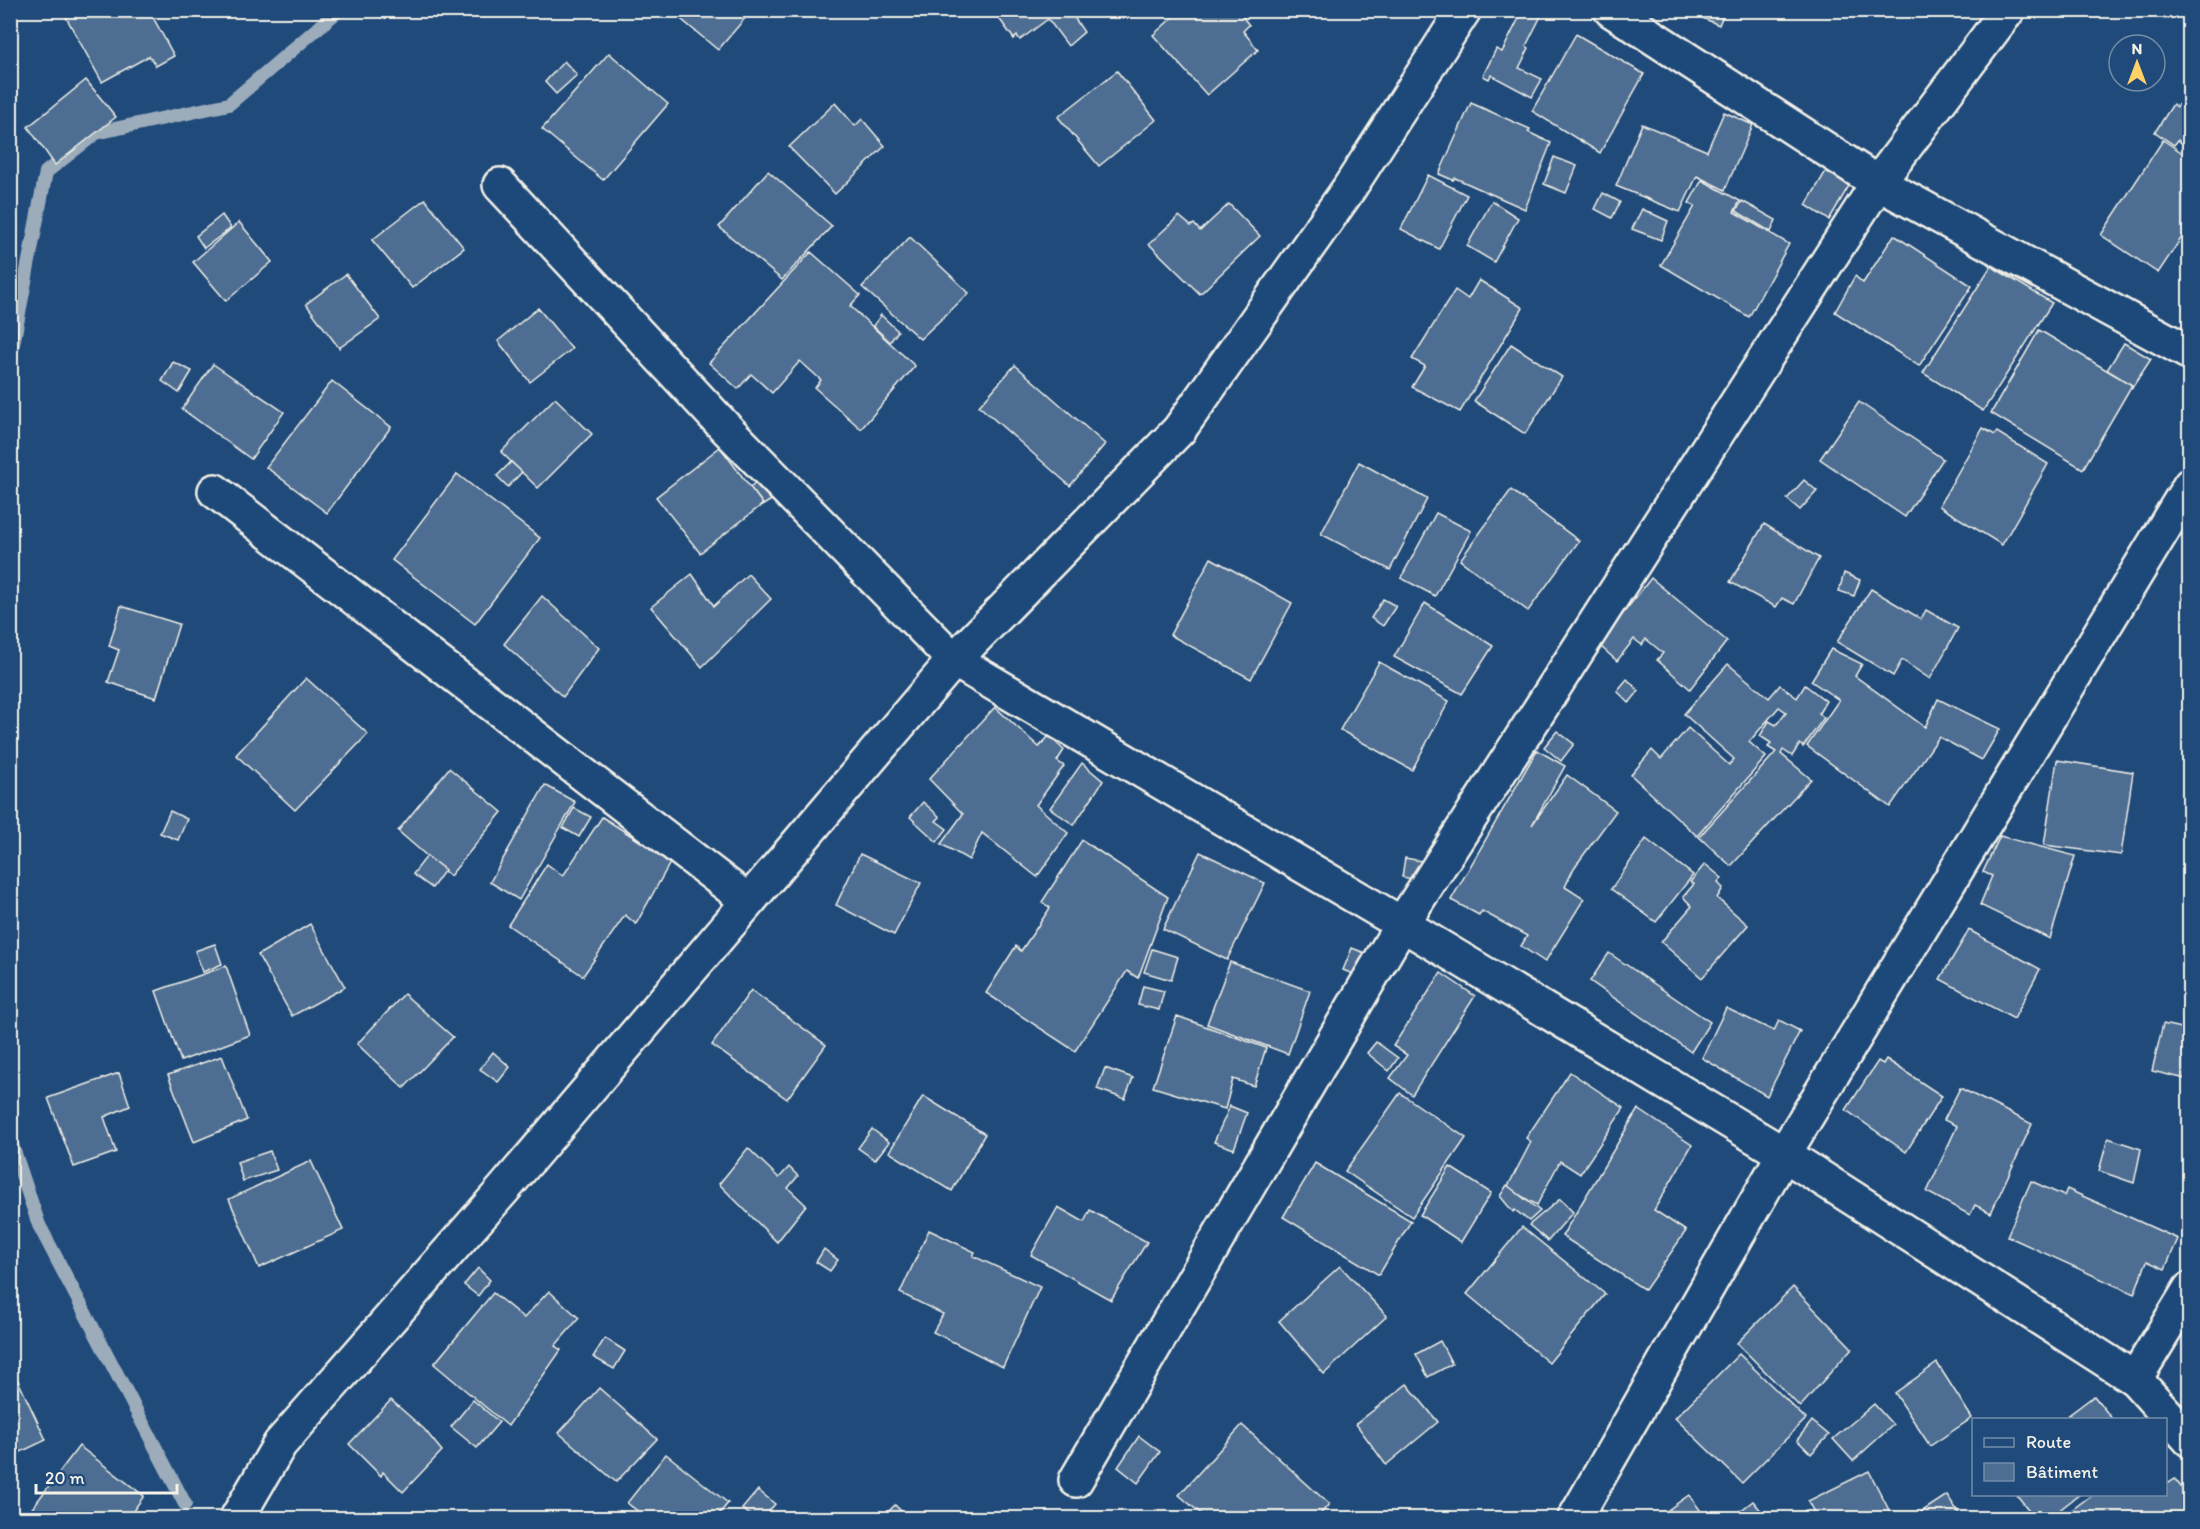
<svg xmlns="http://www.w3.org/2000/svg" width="2200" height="1529" viewBox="0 0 2200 1529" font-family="Itim,sans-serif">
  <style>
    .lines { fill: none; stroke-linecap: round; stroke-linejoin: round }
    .stream { stroke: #9cacbb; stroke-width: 14 }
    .building { fill: #4d6e92; stroke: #f4f1e8; stroke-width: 1.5 }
    .street-casing { stroke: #f4f1e8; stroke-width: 38 }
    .street { stroke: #1f4a7a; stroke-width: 33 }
  </style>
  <rect width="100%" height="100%" fill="#1f4a7a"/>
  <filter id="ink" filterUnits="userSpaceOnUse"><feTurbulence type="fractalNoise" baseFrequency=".0167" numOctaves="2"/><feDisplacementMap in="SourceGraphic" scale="12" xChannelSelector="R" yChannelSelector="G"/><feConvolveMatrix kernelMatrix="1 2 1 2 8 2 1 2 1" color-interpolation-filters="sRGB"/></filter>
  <g filter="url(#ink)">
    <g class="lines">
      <!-- stream -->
      <g class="stream">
        <polyline points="10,360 46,172 96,133 229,104 339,10"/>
        <polyline points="10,1139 39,1225 185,1504"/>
      </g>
    </g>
    <!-- building -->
    <g class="building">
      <polygon points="78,10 149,10 174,56 156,66 149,56 102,82 66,17"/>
      <polygon points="670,10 752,10 718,50"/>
      <polygon points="993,10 1069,10 1084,32 1068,46 1048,19 1020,40 1017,36 1014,39"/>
      <polygon points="1181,10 1237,10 1249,25 1243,31 1258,50 1207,95 1153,35"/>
      <polygon points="1523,10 1531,10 1541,16 1526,46 1529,48 1519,68 1542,79 1532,97 1491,75 1489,79 1483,76 1496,49 1502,52"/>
      <polygon points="1700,10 1725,10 1719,25 1698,16"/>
      <polygon points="1576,34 1644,74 1600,153 1532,111"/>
      <polygon points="609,53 668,104 603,180 542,129"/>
      <polygon points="564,61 577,75 556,94 545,82"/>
      <polygon points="1117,71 1156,120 1099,166 1058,117"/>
      <polygon points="86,80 116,117 55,165 28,127"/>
      <polygon points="2190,89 2190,141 2186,147 2178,140 2174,145 2155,132 2173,104 2177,107"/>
      <polygon points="835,103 855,126 862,119 885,146 835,194 789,147"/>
      <polygon points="1471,103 1530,129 1528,132 1551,143 1525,209 1455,178 1453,180 1439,174"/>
      <polygon points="1724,112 1753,125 1725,190 1697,176 1680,212 1616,186 1642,124 1707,151"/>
      <polygon points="2163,140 2190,158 2190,225 2158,273 2101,235"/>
      <polygon points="1554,157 1577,166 1566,193 1544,184"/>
      <polygon points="768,171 832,226 782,280 719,227"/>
      <polygon points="1826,171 1850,184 1829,220 1806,205"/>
      <polygon points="1428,175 1467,195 1439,249 1401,229"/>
      <polygon points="1702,180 1740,201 1734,212 1789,244 1749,317 1661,265 1695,206 1689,203"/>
      <polygon points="1603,193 1620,202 1612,218 1595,209"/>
      <polygon points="425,199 464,248 412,288 372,240"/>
      <polygon points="1492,201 1518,218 1494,262 1467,246"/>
      <polygon points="1742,201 1776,220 1771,232 1736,211"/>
      <polygon points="1229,204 1260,236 1200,294 1149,244 1179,216 1191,226 1194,224 1200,231"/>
      <polygon points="1642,209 1668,221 1661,240 1632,229"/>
      <polygon points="222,215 231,228 204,248 196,236"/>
      <polygon points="239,222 272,262 226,301 193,262"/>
      <polygon points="1894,235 1972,286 1919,366 1835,312 1855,276 1863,283"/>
      <polygon points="910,237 969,293 920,339 862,287"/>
      <polygon points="811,252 860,295 850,306 915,366 861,429 815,388 821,380 800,361 772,393 751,374 738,389 709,363"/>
      <polygon points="1991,266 2052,303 1983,411 1923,373"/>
      <polygon points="346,274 380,319 339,348 306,304"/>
      <polygon points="1479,280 1523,308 1460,412 1412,387 1425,366 1412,359 1455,290 1468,299"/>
      <polygon points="538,308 572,349 530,382 498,341"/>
      <polygon points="881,315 898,331 890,342 873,326"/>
      <polygon points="2039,330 2132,385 2083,469 1991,413"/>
      <polygon points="2124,343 2151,359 2132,388 2132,385 2107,370"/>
      <polygon points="1511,344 1562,377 1525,434 1474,401"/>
      <polygon points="173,362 192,371 179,393 162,381"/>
      <polygon points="213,364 284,412 251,459 182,409"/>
      <polygon points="1015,365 1105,444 1070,486 979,406"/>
      <polygon points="332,381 391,427 327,513 266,467"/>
      <polygon points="555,398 592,434 538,488 501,452"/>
      <polygon points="1859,402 1943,459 1905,517 1820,459"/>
      <polygon points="1983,428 1995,435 1997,432 2048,464 2002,545 1939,506"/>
      <polygon points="720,447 763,504 700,553 656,497"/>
      <polygon points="511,462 522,472 508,487 497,476"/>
      <polygon points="1359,462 1427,499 1390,570 1321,534"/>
      <polygon points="457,474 540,538 475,624 392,560"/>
      <polygon points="759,480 773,499 760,507 763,504 750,487"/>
      <polygon points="1804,480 1817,491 1800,510 1787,499"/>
      <polygon points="1511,490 1579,541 1528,611 1460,560"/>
      <polygon points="1436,513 1471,531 1435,596 1401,578"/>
      <polygon points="1764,524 1819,558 1794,604 1782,598 1776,607 1730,582"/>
      <polygon points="1211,558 1292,603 1251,679 1170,635"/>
      <polygon points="1844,573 1860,580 1854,596 1839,591"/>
      <polygon points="692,574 714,606 748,574 771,599 702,667 651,607"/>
      <polygon points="1651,578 1727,641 1690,689 1657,660 1663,653 1646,639 1642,645 1634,639 1617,661 1593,640 1617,611 1622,615"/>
      <polygon points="2190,583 2190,601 2184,599"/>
      <polygon points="1871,589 1921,619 1926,610 1958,628 1930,679 1902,660 1893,676 1837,642"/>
      <polygon points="542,596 599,648 563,697 504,644"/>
      <polygon points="1383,599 1396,606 1383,626 1371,618"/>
      <polygon points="1425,603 1493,646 1462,694 1394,657"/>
      <polygon points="121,606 179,624 156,698 108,682 119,650 109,646"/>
      <polygon points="1831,649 1862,664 1855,676 1925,727 1938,699 2000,729 1982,760 1939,737 1890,807 1807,746 1839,700 1811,681"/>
      <polygon points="2190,655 2190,680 2185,679"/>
      <polygon points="1379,662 1449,701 1412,770 1340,730"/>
      <polygon points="1728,664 1769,698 1780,685 1797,698 1805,685 1826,701 1819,713 1824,718 1803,747 1800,744 1792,756 1783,750 1781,754 1811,779 1731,866 1699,837 1776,752 1768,747 1771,743 1760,736 1769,721 1776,725 1786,712 1779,707 1749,742 1766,757 1697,836 1631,775 1652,750 1661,759 1688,728 1729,765 1734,759 1684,714"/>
      <polygon points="306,678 368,734 295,810 236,755"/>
      <polygon points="1627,679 1639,691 1629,703 1617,691"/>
      <polygon points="995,707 1039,747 1049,736 1064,750 1057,761 1064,766 1036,805 1068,833 1037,877 982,833 969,860 941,844 963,814 929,779"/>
      <polygon points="1557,731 1574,744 1561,761 1544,747"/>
      <polygon points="2190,738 2190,813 2185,813"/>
      <polygon points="1537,750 1565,766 1532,825 1567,775 1616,811 1574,868 1565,887 1584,899 1545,962 1521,946 1527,936 1482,911 1479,915 1451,900"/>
      <polygon points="2057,760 2133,772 2121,855 2044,845"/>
      <polygon points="1082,763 1103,781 1074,825 1050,808"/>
      <polygon points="449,768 502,812 450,876 398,831"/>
      <polygon points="545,785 575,802 519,900 490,882"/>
      <polygon points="923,802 940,817 936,821 947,829 937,842 910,817"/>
      <polygon points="574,808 591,817 579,837 563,828"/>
      <polygon points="170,811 187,819 178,840 160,833"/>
      <polygon points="602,817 671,861 636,924 625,915 583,976 508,925 547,864 563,876"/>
      <polygon points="2185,830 2190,831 2190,854 2182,854"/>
      <polygon points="2000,836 2075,856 2050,939 1980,905 1992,876 1983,872"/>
      <polygon points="1646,839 1693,875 1656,922 1611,889"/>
      <polygon points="1082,840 1168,897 1138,978 1127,971 1075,1051 986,993 1016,946 1021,951 1050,908 1042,902"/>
      <polygon points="1200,852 1265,883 1227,960 1163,929"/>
      <polygon points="860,854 921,883 894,935 836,905"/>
      <polygon points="427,856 445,870 432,888 413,874"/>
      <polygon points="1405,858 1422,861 1418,880 1402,877"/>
      <polygon points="1705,864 1722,878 1718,883 1723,888 1717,898 1748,925 1702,978 1661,942 1692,906 1683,897 1694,884 1690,882"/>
      <polygon points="310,924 345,987 292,1016 258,955"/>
      <polygon points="1969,930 2040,969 2014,1019 1940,979"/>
      <polygon points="215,944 222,964 203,972 195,951"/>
      <polygon points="1352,948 1370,955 1361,977 1343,970"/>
      <polygon points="1152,949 1178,957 1171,980 1144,972"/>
      <polygon points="1609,953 1710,1022 1691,1052 1590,981"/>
      <polygon points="1230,962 1310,991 1288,1054 1207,1024"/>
      <polygon points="226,966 250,1035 181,1061 156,991"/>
      <polygon points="1441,973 1475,996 1412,1095 1390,1078 1407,1055 1393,1046"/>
      <polygon points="1143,986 1164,991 1159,1010 1138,1005"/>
      <polygon points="751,990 826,1045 787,1099 712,1045"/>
      <polygon points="404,994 453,1037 404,1088 357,1044"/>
      <polygon points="1726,1008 1774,1031 1779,1020 1800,1031 1767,1096 1702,1058"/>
      <polygon points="1177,1016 1266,1048 1254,1086 1233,1079 1225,1109 1153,1087"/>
      <polygon points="2163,1024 2190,1030 2190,1080 2152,1071"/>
      <polygon points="1376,1042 1398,1058 1389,1071 1367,1053"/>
      <polygon points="493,1052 510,1067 498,1082 480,1069"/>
      <polygon points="222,1056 247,1120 194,1142 168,1075"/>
      <polygon points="1886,1059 1942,1096 1906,1152 1846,1110 1878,1061 1883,1064"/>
      <polygon points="1105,1068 1133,1078 1125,1099 1097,1089"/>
      <polygon points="1570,1072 1624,1108 1580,1174 1560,1161 1537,1205 1507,1188 1531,1142 1526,1138"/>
      <polygon points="119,1073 130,1106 104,1117 116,1152 74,1167 48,1098"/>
      <polygon points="1960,1088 2032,1124 1991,1213 1975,1205 1970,1215 1927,1192 1957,1126 1944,1120"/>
      <polygon points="1400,1093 1466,1138 1412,1217 1345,1171"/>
      <polygon points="923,1096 985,1134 952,1191 889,1152"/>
      <polygon points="1230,1106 1247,1113 1234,1149 1214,1142"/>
      <polygon points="1638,1109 1692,1145 1654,1210 1686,1231 1645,1290 1562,1236"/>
      <polygon points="872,1129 889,1142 875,1160 858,1148"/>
      <polygon points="2108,1138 2141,1149 2134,1183 2099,1171"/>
      <polygon points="748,1148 779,1178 789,1167 798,1176 788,1188 806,1205 777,1242 719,1184"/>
      <polygon points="270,1151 277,1170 243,1181 237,1162"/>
      <polygon points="311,1161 343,1230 259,1268 229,1199"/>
      <polygon points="1315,1163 1411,1221 1379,1275 1283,1217"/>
      <polygon points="1450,1167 1491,1193 1461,1242 1420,1215"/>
      <polygon points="2031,1181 2064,1196 2067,1189 2178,1239 2165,1269 2147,1261 2134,1294 2007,1236"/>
      <polygon points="1507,1185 1540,1211 1529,1221 1515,1210 1513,1212 1500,1196"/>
      <polygon points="1560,1199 1573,1212 1548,1241 1529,1225"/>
      <polygon points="1058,1207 1084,1222 1090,1210 1147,1242 1111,1300 1031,1255"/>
      <polygon points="1522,1227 1605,1294 1549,1363 1467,1294"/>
      <polygon points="929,1230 975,1252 973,1256 1040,1287 1003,1367 933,1332 943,1314 900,1293"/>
      <polygon points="824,1249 838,1260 830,1271 816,1262"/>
      <polygon points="1340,1266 1387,1316 1324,1374 1279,1321"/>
      <polygon points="478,1268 490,1280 478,1296 464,1285"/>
      <polygon points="1793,1287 1852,1348 1800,1407 1737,1343"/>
      <polygon points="549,1291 579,1318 555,1346 561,1350 508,1426 434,1364 493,1293 524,1318"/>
      <polygon points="605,1338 625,1351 614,1369 593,1357"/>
      <polygon points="1440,1341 1452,1364 1428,1377 1416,1354"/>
      <polygon points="1739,1354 1806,1419 1742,1483 1675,1418"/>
      <polygon points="1937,1363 1972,1418 1930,1446 1895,1393"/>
      <polygon points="14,1372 46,1440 10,1457 10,1373"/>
      <polygon points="1407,1384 1438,1422 1386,1465 1356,1424"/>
      <polygon points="599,1388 657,1439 616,1482 559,1433"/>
      <polygon points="2094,1396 2113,1420 2062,1420"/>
      <polygon points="391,1400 424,1429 442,1451 403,1492 383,1472 381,1476 349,1444"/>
      <polygon points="473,1400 499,1422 477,1448 451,1427"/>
      <polygon points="1874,1404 1893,1425 1853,1461 1833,1439"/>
      <polygon points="1812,1421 1829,1435 1811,1454 1797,1440"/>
      <polygon points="1242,1425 1329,1504 1317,1518 1206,1518 1179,1495"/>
      <polygon points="1139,1436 1160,1452 1138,1483 1118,1467"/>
      <polygon points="79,1446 144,1496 130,1515 135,1518 40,1518 30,1511"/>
      <polygon points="666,1454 728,1503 716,1518 647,1518 627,1503"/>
      <polygon points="1869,1471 1892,1516 1887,1518 1817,1518 1808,1501"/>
      <polygon points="2175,1479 2190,1499 2190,1518 2061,1518 2093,1494 2166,1494 2166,1485"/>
      <polygon points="758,1490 775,1504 763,1518 755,1518 742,1509"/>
      <polygon points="2016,1494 2080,1494 2049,1518 2035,1518"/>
      <polygon points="1689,1495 1706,1518 1673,1518 1668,1510"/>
      <polygon points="1947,1495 1962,1518 1912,1518"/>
      <polygon points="1753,1501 1767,1518 1731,1518"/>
      <polygon points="895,1505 908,1518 882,1518"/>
      <polygon points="1806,1510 1811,1518 1791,1518"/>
    </g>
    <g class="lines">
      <!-- street casing -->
      <g class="street-casing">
        <g id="street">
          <polyline points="1611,10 1878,183 2190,353"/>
          <polyline points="500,185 724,426 954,660 1402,924 1784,1154 2135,1379 2190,1440"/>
          <polyline points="215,491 748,901"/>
          <polyline points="2135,1379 2190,1289"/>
          <polyline points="1076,1480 1402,924 1878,183 2008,10"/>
          <polyline points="237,1518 280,1444 503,1190 954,660 1179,430 1348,190 1464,10"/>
          <polyline points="1575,1518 1784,1154 2190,485"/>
        </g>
      </g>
      <!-- street -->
      <use href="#street" class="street"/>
    </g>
  </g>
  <!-- margin -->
  <rect width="2200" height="1529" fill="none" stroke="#1f4a7a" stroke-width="36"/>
  <rect x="18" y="18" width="2164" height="1493" fill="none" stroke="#f4f1e8" stroke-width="2" filter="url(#ink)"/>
  <!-- legend -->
  <rect x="1972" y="1418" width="195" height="78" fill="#1f4a7a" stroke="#748da6" stroke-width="1.5"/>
  <rect x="1984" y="1438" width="30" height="9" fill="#1f4a7a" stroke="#748da6" stroke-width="1.5"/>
  <text x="2026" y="1448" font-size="18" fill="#f4f1e8">Route</text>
  <rect x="1984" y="1463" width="30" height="18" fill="#4d6e92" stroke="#748da6" stroke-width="1.5"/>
  <text x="2026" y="1478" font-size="18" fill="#f4f1e8">Bâtiment</text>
  <!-- north arrow -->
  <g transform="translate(2137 63)"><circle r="28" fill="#1f4a7a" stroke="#748da6" stroke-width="1.5"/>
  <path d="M0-4.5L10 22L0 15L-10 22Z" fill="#ffd166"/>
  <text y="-9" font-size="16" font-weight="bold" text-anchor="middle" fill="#f4f1e8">N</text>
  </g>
  <!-- scale -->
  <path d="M36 1484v9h141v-9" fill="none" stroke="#f4f1e8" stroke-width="3"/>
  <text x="45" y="1484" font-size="18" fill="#f4f1e8" stroke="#1f4a7a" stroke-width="4.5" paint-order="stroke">20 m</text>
</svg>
